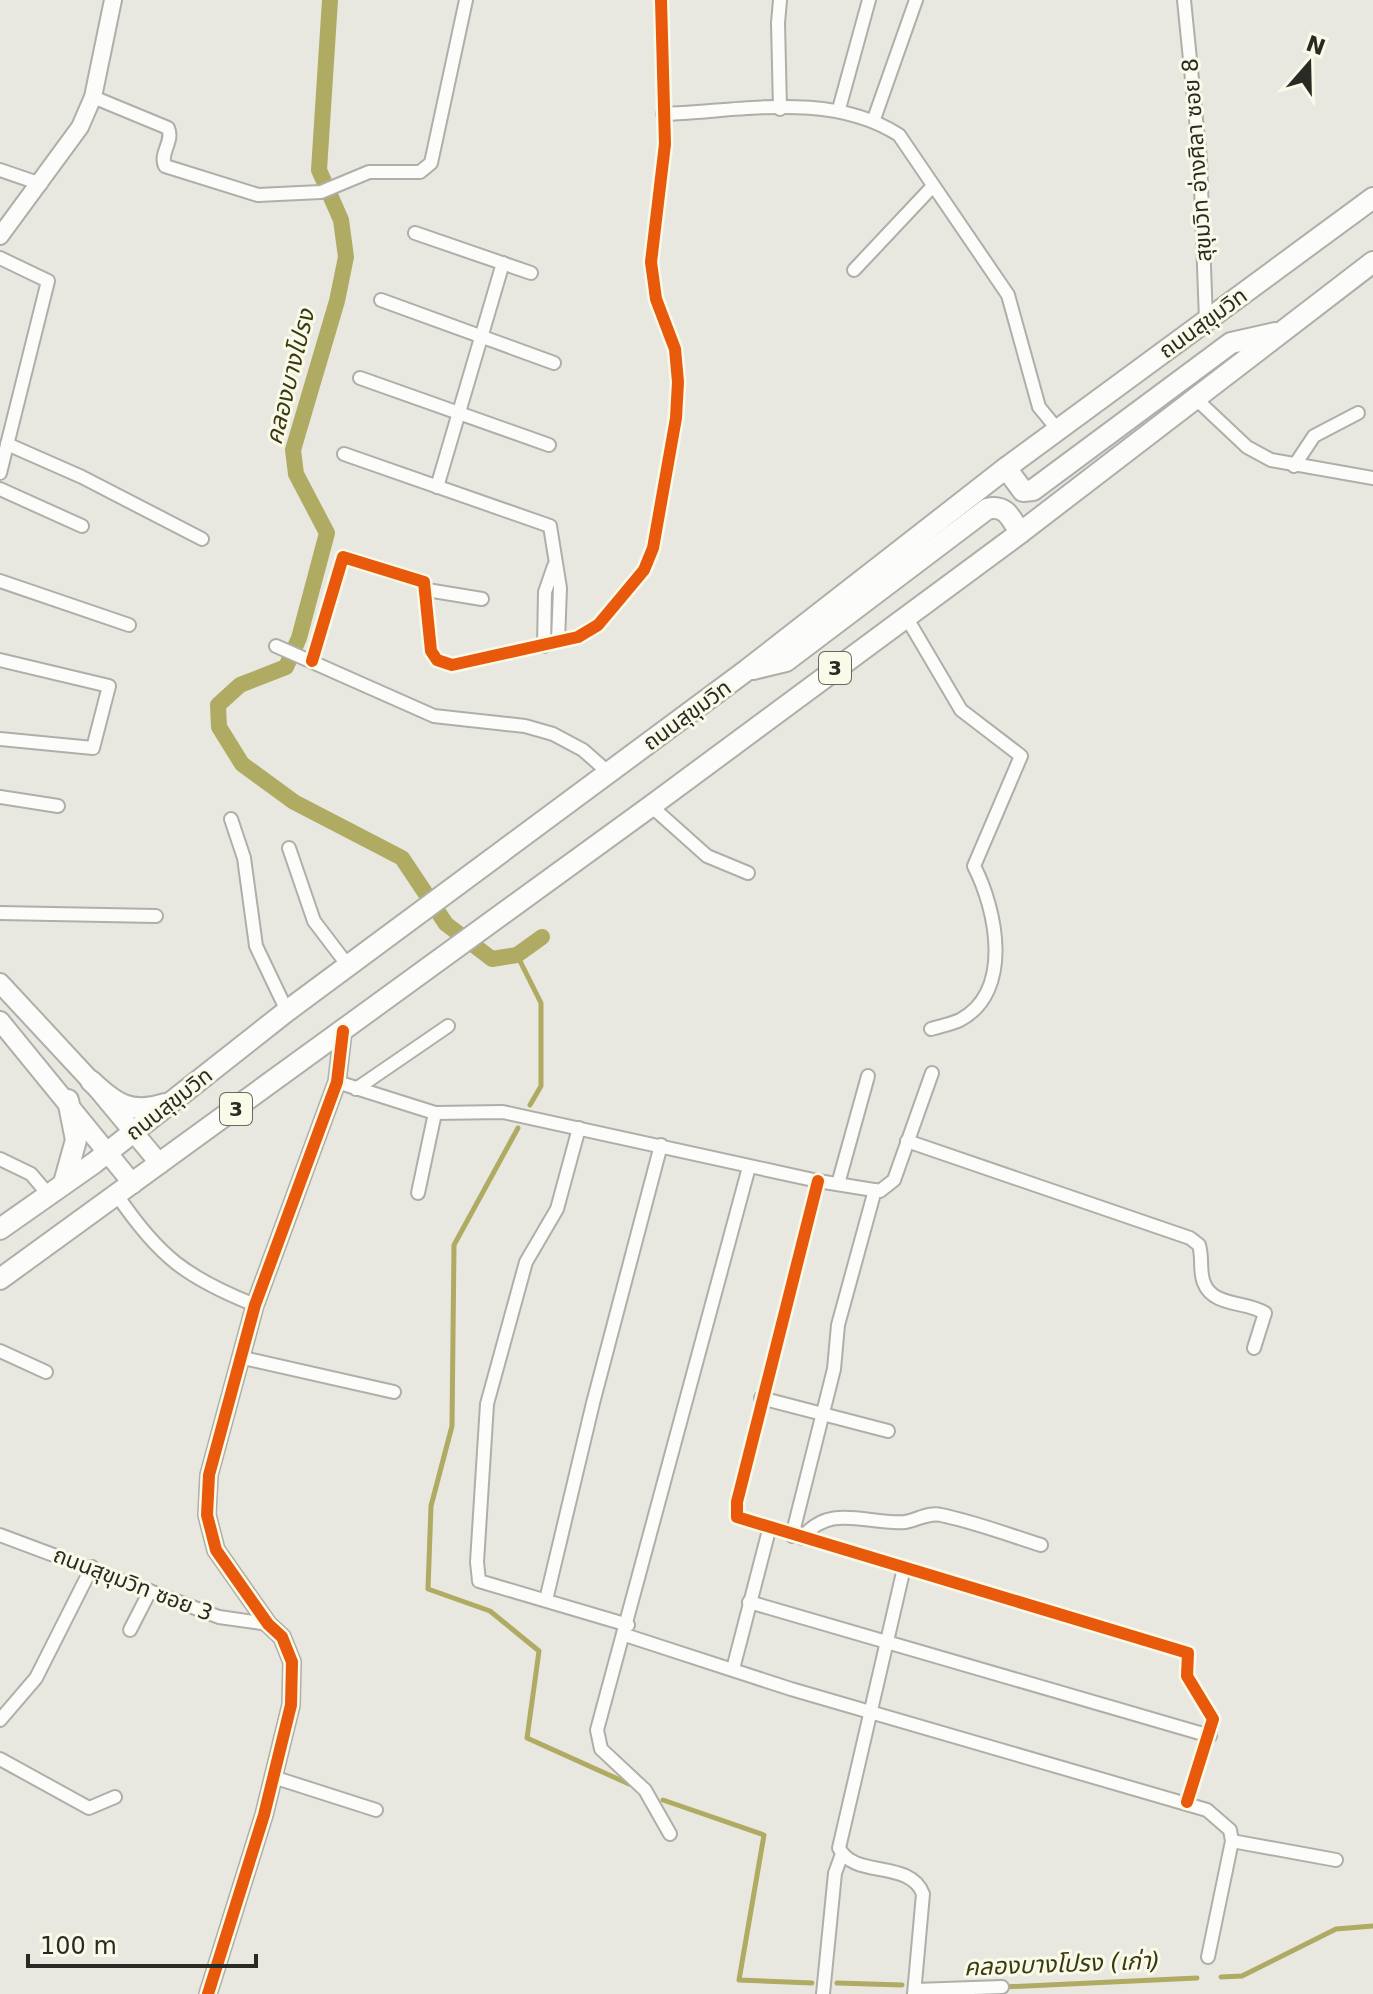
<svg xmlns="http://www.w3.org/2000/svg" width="1373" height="1994" viewBox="0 0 1373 1994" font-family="'DejaVu Sans','Noto Sans Thai',sans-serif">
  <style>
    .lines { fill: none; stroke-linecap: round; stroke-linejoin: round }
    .stream { stroke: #afab63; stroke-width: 5 }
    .canal { stroke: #afab63; stroke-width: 16 }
    .minor-casing { stroke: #afaea8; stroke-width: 16 }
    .tertiary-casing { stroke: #afaea8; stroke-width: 20 }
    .secondary-casing { stroke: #afaea8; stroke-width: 22 }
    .primary-casing { stroke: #afaea8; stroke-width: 24 }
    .minor { stroke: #fcfcfa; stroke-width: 12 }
    .tertiary { stroke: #fcfcfa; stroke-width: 16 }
    .secondary { stroke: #fcfcfa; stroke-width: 18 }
    .primary { stroke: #fcfcfa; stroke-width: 20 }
    .cycleway-casing { stroke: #fafae9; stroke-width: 17 }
    .cycleway { stroke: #e8590c; stroke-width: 12 }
    .labels { text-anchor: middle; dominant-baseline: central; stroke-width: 6; stroke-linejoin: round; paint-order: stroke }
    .shield { fill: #fafae9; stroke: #68685f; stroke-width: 2 }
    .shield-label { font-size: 20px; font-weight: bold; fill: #2a2a24 }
    .street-label { font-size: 22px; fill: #2a2a24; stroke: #fafae9 }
    .water-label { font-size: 24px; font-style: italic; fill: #3b3910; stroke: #fafae9 }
  </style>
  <rect width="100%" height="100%" fill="#e9e8e0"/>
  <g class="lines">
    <!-- stream -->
    <g class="stream">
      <polyline points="517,955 541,1003 541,1086 530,1105"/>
      <polyline points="518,1128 454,1245 452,1426 431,1506 428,1589 490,1611 539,1651 527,1738 629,1784"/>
      <polyline points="663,1800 764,1835 739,1980 812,1983"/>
      <polyline points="1221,1977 1242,1976 1336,1929 1373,1926"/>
      <polyline points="837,1983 902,1985"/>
      <polyline points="1003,1987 1197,1978"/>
    </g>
    <!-- canal -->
    <polyline class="canal" points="330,0 319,170 341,220 346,257 337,301 293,450 296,474 327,533 299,638 286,667 240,685 218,705 219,727 242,764 294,802 402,858 446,924 492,959 517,955 542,937"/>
    <!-- minor casing -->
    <g class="minor-casing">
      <g id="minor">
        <polyline points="1184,0 1200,159 1206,320"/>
        <path d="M93 97 168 128C174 142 159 153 165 166L258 195 321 192 369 172H420L431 163 466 0"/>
        <polyline points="780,109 778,23 780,0"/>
        <polyline points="839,109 869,0"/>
        <path d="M663 114C742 111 830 91 899 135L1008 295 1039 407 1058 430"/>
        <polyline points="874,119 916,0"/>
        <polyline points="0,170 41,184"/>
        <polyline points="415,233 531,273"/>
        <polyline points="0,258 48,281 0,473"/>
        <polyline points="854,270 933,186"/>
        <polyline points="381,300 554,363"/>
        <polyline points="360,378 549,445"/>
        <polyline points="1195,398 1247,447 1271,460 1373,478"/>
        <polyline points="7,444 82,477 202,539"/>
        <polyline points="344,454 550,526 560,588 558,641"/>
        <polyline points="1294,466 1314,436 1358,413"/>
        <polyline points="437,487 503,263"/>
        <polyline points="0,489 82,526"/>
        <polyline points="0,581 129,625"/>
        <polyline points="427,590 482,599"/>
        <path d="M905 615 961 710 1021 756 974 866C996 909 1014 991 960 1020 952 1024 940 1026 931 1029"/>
        <polyline points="276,646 434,716 525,726 553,734 583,750 609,773"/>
        <polyline points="544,646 545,592 554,566"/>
        <polyline points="0,660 109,686 93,748 0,739"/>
        <polyline points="312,661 343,557 424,582 431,651 437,660 452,665 578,637 598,625 619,600 644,570 653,548 676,418 678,382 675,349 656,299 651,262 665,144 661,0"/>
        <polyline points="0,797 58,806"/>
        <polyline points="651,806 707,856 748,873"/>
        <polyline points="231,819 244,858 256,946 287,1011"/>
        <polyline points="289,848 314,921 349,967"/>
        <polyline points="0,913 156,916"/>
        <polyline points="337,1082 435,1113 503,1112 818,1181 880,1191 894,1180 932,1073"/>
        <polyline points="356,1089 448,1026"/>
        <polyline points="579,1128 557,1209 526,1262 487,1404 477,1562 479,1581 628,1625"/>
        <path d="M907 1141 1190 1238 1199 1245C1203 1258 1199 1271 1204 1283 1213 1307 1247 1301 1265 1313L1254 1348"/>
        <polyline points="0,1159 31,1174 48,1194"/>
        <polyline points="818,1181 737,1502 737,1517 1188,1653 1187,1676 1213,1719 1187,1802"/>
        <polyline points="838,1184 868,1076"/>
        <polyline points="418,1193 435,1113"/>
        <path d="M117 1195C159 1257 187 1278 255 1305"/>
        <polyline points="0,1351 46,1372"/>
        <polyline points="239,1357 394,1392"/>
        <polyline points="761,1398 888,1431"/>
        <polyline points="0,1535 219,1617 268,1624"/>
        <polyline points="792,1536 834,1369 838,1325 875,1190"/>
        <path d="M802 1538C830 1502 868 1525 905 1522 917 1520 929 1512 941 1515 975 1522 1009 1535 1041 1545"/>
        <path d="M904 1568 839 1848C854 1879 910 1859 923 1894L914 1994"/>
        <polyline points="546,1600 593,1403 661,1145"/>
        <polyline points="749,1602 1210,1736"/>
        <polyline points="130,1630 150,1591"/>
        <polyline points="625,1635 791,1689 1207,1810 1230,1830 1232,1841 1208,1957"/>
        <polyline points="733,1669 769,1530"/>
        <polyline points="0,1720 36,1678 92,1567"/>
        <polyline points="0,1759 89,1808 115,1797"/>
        <polyline points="273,1777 376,1810"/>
        <polyline points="670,1834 645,1790 601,1749 597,1730 749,1167"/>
        <polyline points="1232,1841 1336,1860"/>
        <polyline points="915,1990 1002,1987"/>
        <polyline points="823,1994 835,1873 842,1854"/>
      </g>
    </g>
    <!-- tertiary casing -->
    <g class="tertiary-casing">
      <g id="tertiary">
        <polyline points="0,236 80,127 93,97 113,0"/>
        <polyline points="208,1994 264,1815 291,1705 292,1662 282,1637 268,1624 216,1550 207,1515 209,1475 255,1305 337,1082 343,1031"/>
      </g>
    </g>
    <!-- secondary casing -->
    <g class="secondary-casing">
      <g id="secondary">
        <polyline points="0,983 91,1081 160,1164"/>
        <polyline points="0,1021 133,1184"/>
      </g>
    </g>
    <!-- primary casing -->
    <g class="primary-casing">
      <g id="primary">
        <polyline points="1006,468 1023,491 1033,490 1231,343 1275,333"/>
        <path d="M753 669 786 661 987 509C1006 504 1011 518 1020 533"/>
        <path d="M91 1081C115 1104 131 1115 165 1104"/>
        <polyline points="64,1183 76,1140 68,1100"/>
        <polyline points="0,1229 94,1163 287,1011 747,670 1006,468 1373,198"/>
        <polyline points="0,1279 651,806 1020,533 1373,262"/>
      </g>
    </g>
    <!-- minor -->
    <use href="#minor" class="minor"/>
    <!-- tertiary -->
    <use href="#tertiary" class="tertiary"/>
    <!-- secondary -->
    <use href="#secondary" class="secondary"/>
    <!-- primary -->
    <use href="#primary" class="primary"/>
    <!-- cycleway casing -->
    <g class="cycleway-casing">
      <g id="cycleway">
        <polyline points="312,661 343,557 424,582 431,651 437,660 452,665 578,637 598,625 619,600 644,570 653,548 676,418 678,382 675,349 656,299 651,262 665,144 661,0"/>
        <polyline points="818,1181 737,1502 737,1517 1188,1653 1187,1676 1213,1719 1187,1802"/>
        <polyline points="208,1994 264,1815 291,1705 292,1662 282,1637 268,1624 216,1550 207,1515 209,1475 255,1305 337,1082 343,1031"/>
      </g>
    </g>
    <!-- cycleway -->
    <use href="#cycleway" class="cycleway"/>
  </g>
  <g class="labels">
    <!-- shield labels -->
    <g class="shield">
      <rect x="819" y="652" width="32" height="32" rx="6"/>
      <rect x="220" y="1093" width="32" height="32" rx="6"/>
    </g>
    <g class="shield-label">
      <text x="835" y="668">3</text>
      <text x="236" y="1109">3</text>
    </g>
    <!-- street labels -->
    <g class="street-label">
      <text transform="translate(1197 160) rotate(-94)">สุขุมวิท อ่างศิลา ซอย 8</text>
      <text transform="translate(1203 323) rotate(-36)">ถนนสุขุมวิท</text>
      <text transform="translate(687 715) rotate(-36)">ถนนสุขุมวิท</text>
      <text transform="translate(169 1104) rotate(-38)">ถนนสุขุมวิท</text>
      <text transform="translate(133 1584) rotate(21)">ถนนสุขุมวิท ซอย 3</text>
    </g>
    <!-- water labels -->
    <g class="water-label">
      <text transform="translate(290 377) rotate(-76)">คลองบางโปรง</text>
      <text transform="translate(1062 1964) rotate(-2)">คลองบางโปรง (เก่า)</text>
    </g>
  </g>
  <!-- north arrow -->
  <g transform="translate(1309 64) rotate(20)" stroke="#fafae9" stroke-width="6" paint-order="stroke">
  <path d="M0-6L14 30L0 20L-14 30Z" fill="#2a2a24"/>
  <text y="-12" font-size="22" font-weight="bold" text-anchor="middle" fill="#2a2a24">N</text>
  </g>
  <!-- scale -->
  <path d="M28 1954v12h228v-12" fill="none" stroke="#2a2a24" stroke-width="4"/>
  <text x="40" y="1954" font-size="24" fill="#2a2a24" stroke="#fafae9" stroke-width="6" paint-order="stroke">100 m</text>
</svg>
